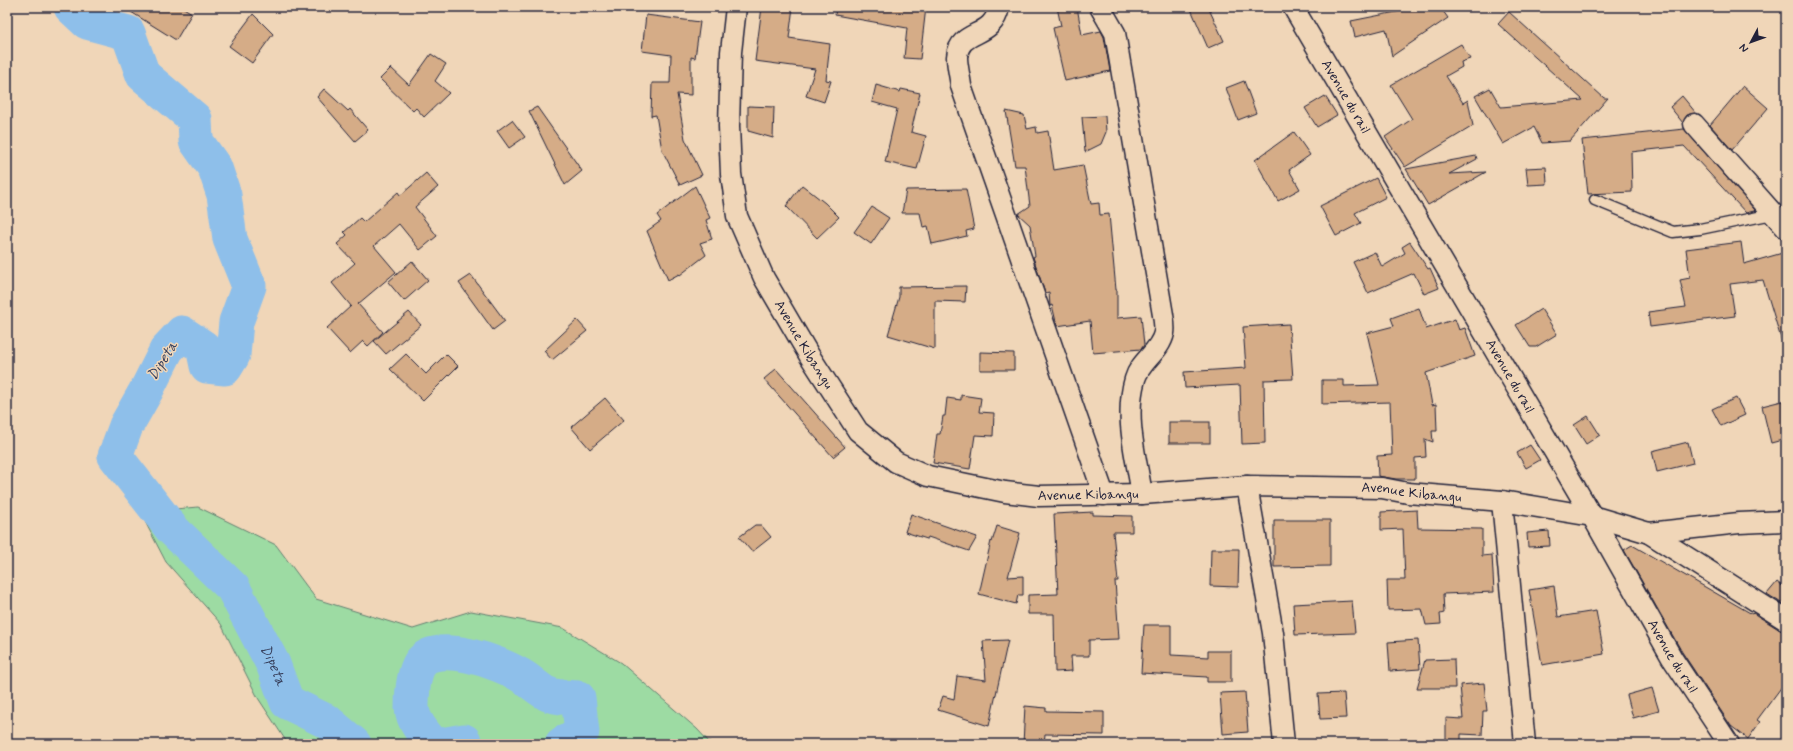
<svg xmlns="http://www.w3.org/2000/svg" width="1793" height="751" viewBox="0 0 1793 751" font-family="Mynerve,sans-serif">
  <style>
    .green { fill: #9ddba3; stroke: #607e6f }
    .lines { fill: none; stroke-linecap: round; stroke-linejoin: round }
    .river { stroke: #8ebfea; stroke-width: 35 }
    .building { fill: #d5ac87; stroke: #22223b }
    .lane-casing { stroke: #22223b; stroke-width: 13 }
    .street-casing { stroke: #22223b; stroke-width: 23 }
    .lane { stroke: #f0d6b8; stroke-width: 10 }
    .street { stroke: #f0d6b8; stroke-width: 20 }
    .labels { text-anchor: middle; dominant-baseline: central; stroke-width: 3; stroke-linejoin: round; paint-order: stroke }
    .street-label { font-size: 14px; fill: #22223b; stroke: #f0d6b8 }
    .water-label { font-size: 15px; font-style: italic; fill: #38415e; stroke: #f0d6b8 }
  </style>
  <rect width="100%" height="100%" fill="#f0d6b8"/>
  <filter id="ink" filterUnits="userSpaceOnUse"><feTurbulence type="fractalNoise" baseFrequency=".025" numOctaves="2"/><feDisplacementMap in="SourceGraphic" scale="8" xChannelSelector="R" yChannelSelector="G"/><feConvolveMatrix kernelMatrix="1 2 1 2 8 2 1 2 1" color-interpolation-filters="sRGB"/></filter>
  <g filter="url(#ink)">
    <!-- green -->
    <polygon class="green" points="198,507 276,545 316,599 413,629 471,611 563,628 621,663 697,729 711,744 288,744 258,698 221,624 166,562 140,512"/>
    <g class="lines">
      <!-- river -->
      <g class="river">
        <path id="s1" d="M71 7 87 22 128 33 143 75 195 119 196 141 215 168 224 195 230 239 249 286 236 322 233 355 225 368 207 366 203 347 182 333 167 349 147 389 126 426 115 456 172 529 233 588 273 664 287 702 328 722 354 744"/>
        <path d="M433 744C424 734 413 722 412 708 412 694 413 675 420 663 436 639 501 663 520 675 528 679 540 691 548 694 556 698 569 697 578 698L582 732 562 744"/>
        <polyline points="447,744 464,741 465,744"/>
      </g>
    </g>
    <!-- building -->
    <g class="building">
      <polygon points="123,7 182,7 192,13 176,40"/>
      <polygon points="762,7 793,7 789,38 830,44 826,80 831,81 824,102 806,96 815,69 755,61"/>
      <polygon points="836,7 926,7 920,59 904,58 907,28 835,15"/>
      <polygon points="1057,7 1077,7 1082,35 1101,31 1104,37 1110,71 1065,81 1053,28 1061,26"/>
      <polygon points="1190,7 1208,7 1224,41 1208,48"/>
      <polygon points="1421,7 1440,7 1448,18 1392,56 1386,29 1355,37 1351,21"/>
      <polygon points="1509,12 1604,98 1608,98 1570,141 1542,143 1534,127 1503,144 1475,96 1490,88 1501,107 1583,100 1498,24"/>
      <polygon points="253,14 273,34 252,63 229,46"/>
      <polygon points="646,15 700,22 695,58 691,57 691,95 677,94 685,139 702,175 680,185 662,150 656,115 651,116 652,83 670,83 671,55 642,51"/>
      <polygon points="1461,44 1470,59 1461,62 1462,67 1446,76 1463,103 1468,100 1473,126 1405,167 1385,137 1412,119 1391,85"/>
      <polygon points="431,54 446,64 435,81 449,93 424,117 416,108 413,111 380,79 391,68 409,85"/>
      <polygon points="1244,81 1256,113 1238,120 1226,88"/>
      <polygon points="876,85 900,92 901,89 920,93 911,132 926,136 917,169 885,162 897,109 872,102"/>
      <polygon points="1743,86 1768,108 1732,150 1710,125"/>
      <polygon points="324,89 348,111 350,109 368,130 355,141 317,97"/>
      <polygon points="1325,96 1337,115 1317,127 1305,108"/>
      <polygon points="1682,96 1696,113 1687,115 1683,123 1670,107"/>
      <polygon points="748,106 774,107 773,138 748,131"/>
      <polygon points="537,107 582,171 565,185 529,111"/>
      <polygon points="1006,111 1024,115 1027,129 1036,127 1037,133 1048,131 1054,170 1083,165 1091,204 1099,203 1100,215 1109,214 1116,290 1117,290 1117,318 1141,316 1144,345 1141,349 1093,353 1090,321 1057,326 1052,305 1050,306 1049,292 1045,293 1033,257 1035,256 1030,225 1018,214 1030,206 1025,166 1015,166"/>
      <polygon points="1105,116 1106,132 1101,144 1085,152 1082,117"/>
      <polygon points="512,120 525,137 509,148 497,131"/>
      <polygon points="1684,129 1755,210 1754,211 1746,213 1684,146 1631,152 1632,192 1588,194 1582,140"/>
      <polygon points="1294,132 1310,155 1289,170 1300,189 1278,201 1255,160"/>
      <polygon points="1476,156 1477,159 1449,174 1486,172 1428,205 1406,169"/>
      <polygon points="1546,167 1547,184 1528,185 1526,168"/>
      <polygon points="426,173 438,187 415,207 437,236 420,250 399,224 374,246 396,272 358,304 383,332 368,346 363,341 350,353 327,328 351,306 332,283 355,263 337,244 347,235 344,232 360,218 364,222 398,192 400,195 402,194"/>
      <polygon points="1376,178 1386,197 1355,213 1361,223 1336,236 1320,206"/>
      <polygon points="802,185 825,203 839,217 817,238 786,206"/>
      <polygon points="695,186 710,218 706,220 712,239 700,243 706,255 680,275 679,274 668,280 647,231 661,221 657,215"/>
      <polygon points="966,189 974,229 966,231 967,236 932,244 928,226 923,227 920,213 902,213 906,190"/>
      <polygon points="872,207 889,218 871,244 854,232"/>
      <polygon points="1410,242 1428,269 1430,268 1439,288 1424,294 1414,273 1368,293 1353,262 1375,252 1382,267 1405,253 1402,247"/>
      <polygon points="1741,242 1744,264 1786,252 1786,342 1782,342 1763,280 1730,284 1735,316 1650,327 1648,312 1686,307 1680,280 1690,278 1686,249"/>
      <polygon points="412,261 428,280 404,301 388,282"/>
      <polygon points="471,275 505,321 493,330 459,283"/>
      <polygon points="966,286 965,302 935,301 935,349 888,335 899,297 899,287"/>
      <polygon points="1419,308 1426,329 1455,319 1459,330 1465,328 1475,356 1426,373 1432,405 1436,404 1437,431 1432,431 1433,442 1425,439 1426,457 1415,458 1415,479 1396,479 1378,476 1377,456 1392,455 1390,402 1322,404 1322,380 1344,380 1344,386 1379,385 1367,333 1394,326 1391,318"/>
      <polygon points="1541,309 1557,334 1536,347 1530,347 1516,325"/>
      <polygon points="409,312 421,325 386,354 374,341"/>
      <polygon points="577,320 587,331 552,360 544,351"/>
      <polygon points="1289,324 1293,379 1264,380 1265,443 1242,444 1240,385 1185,388 1184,372 1246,368 1243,327"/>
      <polygon points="980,352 1014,353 1014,370 980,370"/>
      <polygon points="406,354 426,374 446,354 458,366 423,401 390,369"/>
      <polygon points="776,369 845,447 833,457 764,379"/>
      <polygon points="961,395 981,398 979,412 994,413 993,436 975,435 970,469 933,463 937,434 940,434 943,416 945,416 947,398 961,400"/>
      <polygon points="605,398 624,420 590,449 571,427"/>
      <polygon points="1736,398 1745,415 1721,426 1712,409"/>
      <polygon points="1786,400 1786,439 1771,443 1762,406"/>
      <polygon points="1588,416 1600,435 1586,444 1574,425"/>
      <rect x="1169" y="422" width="41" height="21"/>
      <polygon points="1688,442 1693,463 1657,472 1652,451"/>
      <polygon points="1530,445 1540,460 1526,468 1517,453"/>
      <polygon points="1417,510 1418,528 1482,529 1482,556 1492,555 1494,592 1443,594 1444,613 1440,614 1441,624 1426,625 1422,609 1388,610 1387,580 1405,580 1403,529 1381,530 1381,512"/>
      <polygon points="1093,512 1093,515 1132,516 1132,532 1113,532 1118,581 1115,581 1119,639 1089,640 1089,656 1071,656 1072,671 1055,672 1054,614 1028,614 1028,595 1058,594 1054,514"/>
      <polygon points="911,514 977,537 969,551 928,537 927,539 905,532"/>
      <polygon points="1274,520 1330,520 1330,566 1274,567"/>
      <polygon points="755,525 761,525 771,537 752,552 739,537"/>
      <polygon points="997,526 1020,533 1008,577 1023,576 1023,595 1018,595 1016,604 979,594 991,541 992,542"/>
      <polygon points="1549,531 1550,546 1528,547 1527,533"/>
      <polygon points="1632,545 1752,614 1753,613 1780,630 1786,631 1786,681 1757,720 1760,722 1748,739 1731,726 1682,652 1624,550"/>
      <polygon points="1211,549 1239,549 1238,587 1210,586"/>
      <polygon points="1777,582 1786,589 1786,606 1767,594"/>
      <polygon points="1554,586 1558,617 1596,611 1604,654 1542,665 1529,590"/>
      <polygon points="1352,601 1355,633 1295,635 1293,604"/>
      <polygon points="1144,625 1171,625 1171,655 1208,657 1208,651 1231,651 1231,682 1207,682 1207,677 1141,673"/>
      <polygon points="1008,640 989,726 938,710 943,696 954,699 957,676 986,680 983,641"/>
      <polygon points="1418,640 1420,669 1390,671 1388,642"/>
      <polygon points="1454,659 1455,688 1417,688 1425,660"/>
      <polygon points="1484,683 1487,711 1483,711 1482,735 1461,734 1461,741 1446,740 1446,718 1463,719 1460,685"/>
      <polygon points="1652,688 1659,711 1633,718 1627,695"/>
      <polygon points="1245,692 1248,732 1223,734 1220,693"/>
      <polygon points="1344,693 1346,718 1320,719 1318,694"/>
      <polygon points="1025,706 1046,708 1046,711 1104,712 1104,735 1045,734 1044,744 1023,744"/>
    </g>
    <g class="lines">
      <!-- lane casing -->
      <g class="lane-casing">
        <polyline id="lane" points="1595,200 1673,232 1700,229 1773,214"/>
      </g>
      <!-- street casing -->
      <g class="street-casing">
        <g id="street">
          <path id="s2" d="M736 7 731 52 729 126 731 174 737 216 764 278 809 355 858 431 896 462 928 476 1005 492 1039 496 1142 494 1247 486 1382 488 1408 493 1502 501 1592 516 1649 533 1739 523 1786 521"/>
          <path d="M999 7C993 40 959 28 957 57 957 66 960 77 961 86L1104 495"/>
          <path d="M1100 7 1115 33 1163 315C1164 321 1165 328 1164 333 1160 352 1140 361 1135 379 1124 416 1136 457 1142 494"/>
          <path id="s3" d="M1293 7 1592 516 1672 658 1729 744"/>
          <polyline points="1694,124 1786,228"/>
          <polyline points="1247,486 1273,633 1284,744"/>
          <polyline points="1502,501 1525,744"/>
          <polyline points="1649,533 1786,620"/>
        </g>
      </g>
      <!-- lane -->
      <use href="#lane" class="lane"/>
      <!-- street -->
      <use href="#street" class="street"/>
    </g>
  </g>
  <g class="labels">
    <!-- street labels -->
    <g class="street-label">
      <text stroke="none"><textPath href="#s3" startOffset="104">Avenue du rail</textPath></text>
      <text stroke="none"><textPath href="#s2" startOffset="355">Avenue Kibangu</textPath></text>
      <text stroke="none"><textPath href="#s3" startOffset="428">Avenue du rail</textPath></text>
      <text stroke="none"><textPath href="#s2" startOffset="1027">Avenue Kibangu</textPath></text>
      <text stroke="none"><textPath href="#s2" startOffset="703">Avenue Kibangu</textPath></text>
      <text stroke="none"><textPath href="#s3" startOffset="752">Avenue du rail</textPath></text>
    </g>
    <!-- water labels -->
    <g class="water-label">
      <text transform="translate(163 361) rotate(-57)">Dipeta</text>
      <text stroke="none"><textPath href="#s1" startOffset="911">Dipeta</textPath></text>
    </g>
  </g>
  <!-- margin -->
  <rect width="1793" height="751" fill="none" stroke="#f0d6b8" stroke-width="24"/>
  <rect x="12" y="12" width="1769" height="727" fill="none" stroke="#22223b" stroke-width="1.5" filter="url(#ink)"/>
  <!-- north arrow -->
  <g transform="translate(1751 42) rotate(229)" stroke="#f0d6b8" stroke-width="3" paint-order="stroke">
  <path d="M0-3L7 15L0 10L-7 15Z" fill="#22223b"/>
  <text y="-6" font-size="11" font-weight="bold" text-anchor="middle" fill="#22223b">N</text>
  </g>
</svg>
